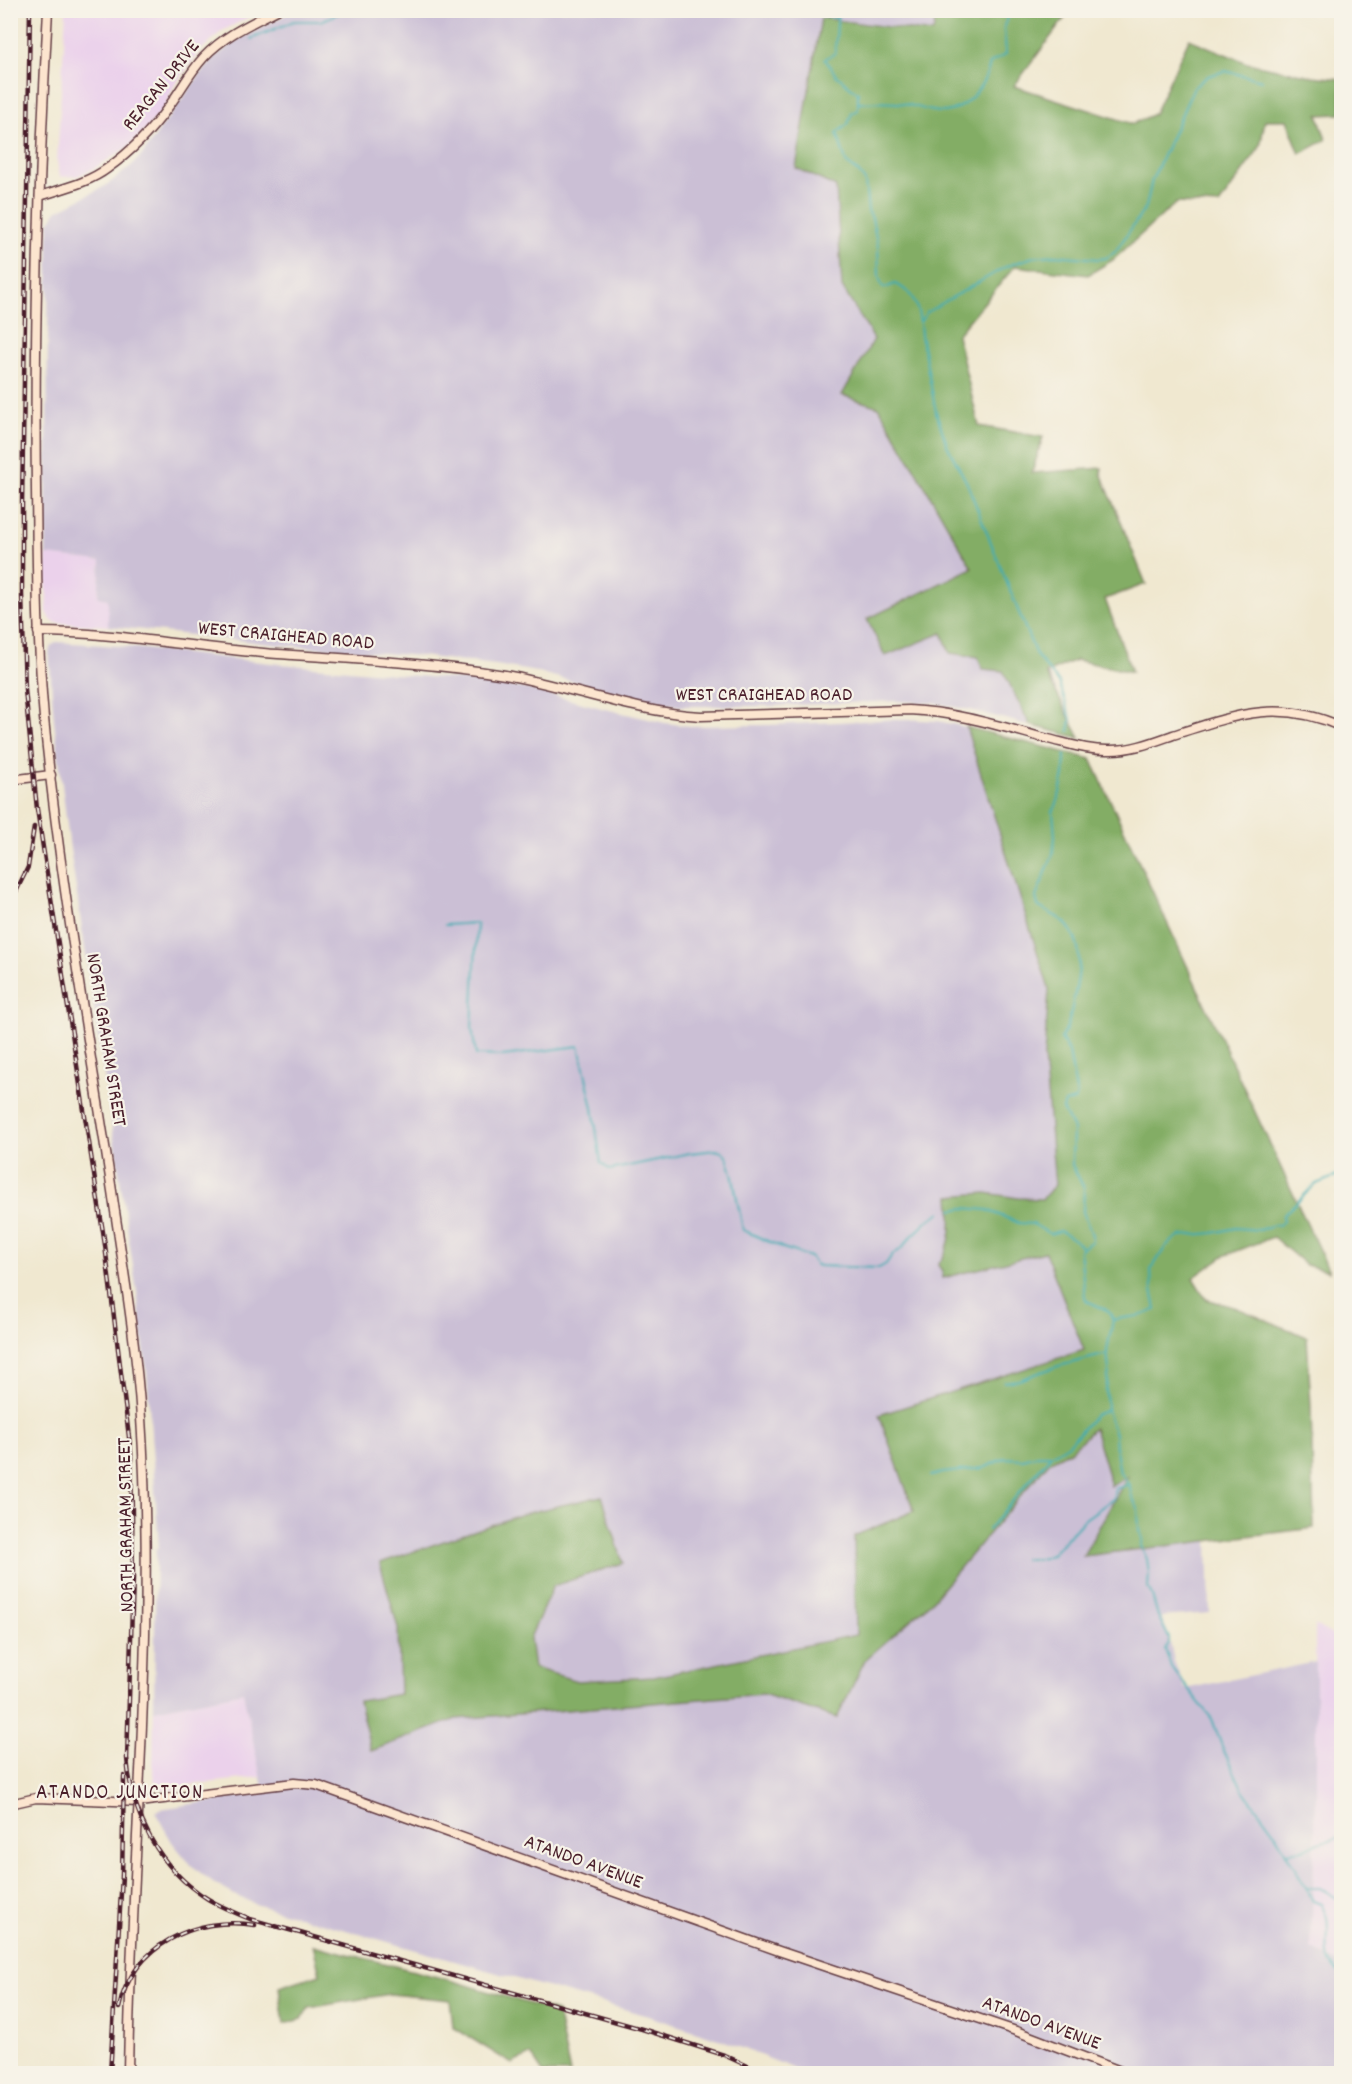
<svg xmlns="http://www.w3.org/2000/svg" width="1352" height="2084" viewBox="0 0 1352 2084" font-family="Dekko,sans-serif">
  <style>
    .built { fill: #ebd1eb }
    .industrial { fill: #cbbfd5 }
    .forest { fill: #83ad65; stroke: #666648; stroke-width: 1.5 }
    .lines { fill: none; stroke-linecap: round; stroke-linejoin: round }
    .stream { stroke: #3aacb3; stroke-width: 2 }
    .secondary-casing { stroke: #633d44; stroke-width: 11 }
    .secondary { stroke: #fce5cf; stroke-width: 8 }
    .rail-casing { stroke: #4a1f2b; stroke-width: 4.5 }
    .rail { stroke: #f7f3e8; stroke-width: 2; stroke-dasharray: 7; stroke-linecap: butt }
    .labels { text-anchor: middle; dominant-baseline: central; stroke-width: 4.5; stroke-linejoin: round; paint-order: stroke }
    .street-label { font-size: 20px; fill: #4a1f2b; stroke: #f7f3e8 }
    .neighbourhood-label { font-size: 21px; letter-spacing: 1.5px; fill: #4a1f2b; stroke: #f7f3e8 }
  </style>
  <rect width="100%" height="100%" fill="#f7f3e8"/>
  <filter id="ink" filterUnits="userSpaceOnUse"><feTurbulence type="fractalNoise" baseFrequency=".0167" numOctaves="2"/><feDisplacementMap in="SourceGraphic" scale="12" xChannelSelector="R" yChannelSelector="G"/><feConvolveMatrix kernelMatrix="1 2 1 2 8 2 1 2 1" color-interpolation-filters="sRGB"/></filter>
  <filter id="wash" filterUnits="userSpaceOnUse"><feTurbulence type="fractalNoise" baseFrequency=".008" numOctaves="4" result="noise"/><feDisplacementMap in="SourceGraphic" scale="24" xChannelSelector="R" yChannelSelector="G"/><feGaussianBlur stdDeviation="1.35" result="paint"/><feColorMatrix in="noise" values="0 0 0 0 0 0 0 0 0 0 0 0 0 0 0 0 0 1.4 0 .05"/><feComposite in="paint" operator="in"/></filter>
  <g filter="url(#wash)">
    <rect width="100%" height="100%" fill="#f0e8d0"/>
    <!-- built -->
    <g class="built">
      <polygon points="66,11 261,11 222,31 199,52 174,86 165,106 145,131 128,147 93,169 77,176 60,177 57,161"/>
      <polygon points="46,555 101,561 98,597 108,599 108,626 57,623 51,620 47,612"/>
      <polygon points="1315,1625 1341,1640 1341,1964 1311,1948 1316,1795"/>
      <polygon points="243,1692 261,1777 188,1785 188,1787 170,1790 160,1788 154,1780 153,1775 154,1710"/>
    </g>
    <!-- industrial -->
    <g class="industrial">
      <polygon points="295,10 973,11 968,71 836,27 1032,641 1080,738 970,710 935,703 896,701 768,706 679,706 610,691 537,672 496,665 421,656 281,645 108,626 108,599 98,597 101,561 46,555 49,223 57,211 107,185 129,168 142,155 198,77 215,57 239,39"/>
      <polygon points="57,642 117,646 280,664 474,681 533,690 605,709 665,723 689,726 769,725 904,719 938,721 966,727 1109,1181 1128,1476 1084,1555 1208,1540 1210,1613 1161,1617 1168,1633 1174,1661 1185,1689 1316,1662 1316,1795 1311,1948 1341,1964 1341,2073 805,2073 722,2040 648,2016 258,1905 236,1896 213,1883 191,1865 172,1842 155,1812 160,1809 264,1793 243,1692 154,1710 156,1549 159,1548 147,1374 137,1292 70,849 54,720 49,652 51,646"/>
    </g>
    <!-- forest -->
    <g class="forest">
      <polygon points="937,10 1070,11 1014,86 1133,124 1154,114 1189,39 1247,63 1312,76 1341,79 1341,114 1318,115 1326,140 1300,154 1287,120 1265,120 1260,147 1219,205 1176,203 1113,260 1088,275 1015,266 957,335 979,426 1043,437 1032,473 1102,468 1101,473 1146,584 1105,599 1132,672 1076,660 1046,673 1080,738 1030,725 1003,671 983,669 978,657 950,653 942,633 885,656 867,619 972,568 879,407 842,395 874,339 842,287 836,187 796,168 821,18 933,33"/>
      <path d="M966 727 1091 759 1329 1271 1306 1265 1273 1237 1224 1256 1193 1278 1206 1299 1237 1308 1307 1337 1311 1406 1314 1528 1083 1556 1127 1477 1111 1486 1094 1428 1072 1450 1049 1462 931 1602 865 1660 837 1718 763 1694 456 1719 371 1751 359 1701 400 1694 398 1628 380 1563 523 1514 602 1496 623 1563 553 1586 530 1638 534 1668 577 1681 654 1677 856 1635 854 1536 914 1511 879 1415 1084 1350 1045 1252 943 1278 942 1271 938 1265C954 1244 952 1221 950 1196L986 1193 1018 1198 1042 1199 1055 1185 1044 1057 1049 989Z"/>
      <polygon points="313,1945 457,1982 557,2012 570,2073 543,2073 531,2055 512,2064 453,2027 450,2000 390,1994 309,2008 302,2019 284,2024 279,1987 320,1974"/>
    </g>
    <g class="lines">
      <!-- stream -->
      <g class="stream">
        <polyline points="807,10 836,18"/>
        <path d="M838 10 835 53 825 59 836 75 858 93V110L852 113 848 124 837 133 846 162 859 173 865 181 868 211 872 218 878 247 879 277 882 286 885 288 895 284C917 292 920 314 921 335L936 412 947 445 967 483 1036 655 1059 683 1071 719 1069 731"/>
        <polyline points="251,39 294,21 321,21 346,10"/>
        <path d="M858 103C874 102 889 101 905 104 918 106 936 115 950 111 971 105 986 82 990 63L1006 54 1004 26 1011 10"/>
        <polyline points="920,322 927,312 1007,266 1033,257 1055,255 1098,259 1106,258 1115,252 1146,207 1152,180 1194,87 1208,76 1225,71 1262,80"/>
        <path d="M1065 755 1064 775 1058 801 1053 812 1055 837 1053 854 1036 897 1038 906C1046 912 1058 916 1065 923 1086 945 1079 977 1073 1003 1070 1016 1069 1027 1061 1038L1069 1052 1077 1096 1075 1100 1065 1103 1063 1109 1073 1129 1072 1165 1084 1188 1083 1212 1092 1235V1241L1080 1250 1085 1297 1087 1301 1109 1311 1113 1320 1107 1350 1109 1371 1106 1390 1107 1410 1115 1434 1116 1450 1120 1473 1129 1485 1132 1497 1138 1509 1139 1530 1143 1539 1141 1546 1147 1559 1149 1573 1148 1588 1152 1595 1158 1616 1169 1638V1643L1165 1649 1171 1667 1212 1719 1223 1749 1243 1790 1275 1833 1313 1901 1321 1904C1323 1909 1327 1914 1327 1918 1331 1937 1319 1962 1342 1974"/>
        <polyline points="445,925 477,923 472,1028 476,1055 503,1056 579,1046 593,1108 601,1163 610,1170 690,1153 716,1150 722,1152 727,1157 732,1173 743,1230 783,1248 810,1257 815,1264 819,1266 879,1268 886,1264 892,1255 901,1249 910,1238 930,1219 941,1212"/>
        <polyline points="952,1210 964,1208 987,1210 1019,1223 1033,1224 1050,1234 1060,1231 1074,1239 1082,1248"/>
        <path d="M1113 1320C1128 1316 1143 1318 1156 1309L1152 1290 1151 1270 1166 1246 1179 1236 1213 1233 1236 1228 1259 1230 1274 1225 1279 1226 1283 1221V1215L1316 1184 1342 1174"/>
        <polyline points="1004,1382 1019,1380 1055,1367 1107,1354"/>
        <polyline points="931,1476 943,1473 984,1468 1004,1458 1023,1459 1038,1455 1051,1455 1069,1444 1095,1415 1107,1410"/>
        <polyline points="988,1530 1051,1455"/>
        <polyline points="1024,1559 1040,1559 1051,1555 1085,1519 1113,1499 1115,1489 1127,1485"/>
        <polyline points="1287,1852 1303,1850 1315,1844 1342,1837"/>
        <polyline points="1306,1888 1320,1888 1342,1901"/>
      </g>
    </g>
  </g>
  <g filter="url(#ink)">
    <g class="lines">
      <!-- secondary casing -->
      <g class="secondary-casing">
        <g id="secondary">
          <path d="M48 10C39 170 34 330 36 489 37 566 37 641 44 718 59 876 88 1034 112 1191 123 1267 136 1342 141 1418 156 1637 131 1855 128 2074"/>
          <path d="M40 196C64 188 88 183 108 168 132 151 152 130 169 106 181 90 190 72 204 57 225 35 250 24 277 10"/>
          <path d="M38 632C119 632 198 649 278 654 354 659 431 663 505 675 571 687 634 712 701 716L909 710C957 712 1003 727 1048 739 1069 744 1090 751 1111 750 1133 750 1153 742 1173 735 1235 715 1278 698 1342 727"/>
          <polyline points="10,780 51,775"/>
          <polyline points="10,1804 36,1798 139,1802 294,1783 316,1785 779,1951 1016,2031 1128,2074"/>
        </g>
      </g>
      <!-- secondary -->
      <use href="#secondary" class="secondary"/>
      <!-- rail casing -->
      <g class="rail-casing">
        <g id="rail">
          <path d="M30 10 22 505V594L25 690 37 809 105 1245 131 1453 133 1578 127 1758C131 1814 159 1869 208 1899 221 1907 236 1913 250 1919L642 2029 724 2055 765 2074"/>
          <polyline points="10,904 28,867 34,827"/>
          <path d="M119 2008C132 1946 196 1915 255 1925"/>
          <polyline points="110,2074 122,1876 124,1776"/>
        </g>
      </g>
      <!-- rail -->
      <use href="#rail" class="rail"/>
    </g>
  </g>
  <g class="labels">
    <!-- street labels -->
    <g class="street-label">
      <text transform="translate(162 86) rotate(-51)">REAGAN DRIVE</text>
      <text transform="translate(286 637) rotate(5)">WEST CRAIGHEAD ROAD</text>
      <text x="764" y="696">WEST CRAIGHEAD ROAD</text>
      <text transform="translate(105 1040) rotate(81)">NORTH GRAHAM STREET</text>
      <text transform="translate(127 1525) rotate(-91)">NORTH GRAHAM STREET</text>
      <text transform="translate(583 1863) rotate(20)">ATANDO AVENUE</text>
      <text transform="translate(1041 2024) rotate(20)">ATANDO AVENUE</text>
    </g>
    <!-- neighbourhood labels -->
    <g class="neighbourhood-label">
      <text x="120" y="1794">ATANDO JUNCTION</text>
    </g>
  </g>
  <!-- margin -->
  <rect width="1352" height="2084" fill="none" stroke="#f7f3e8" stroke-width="36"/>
</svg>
